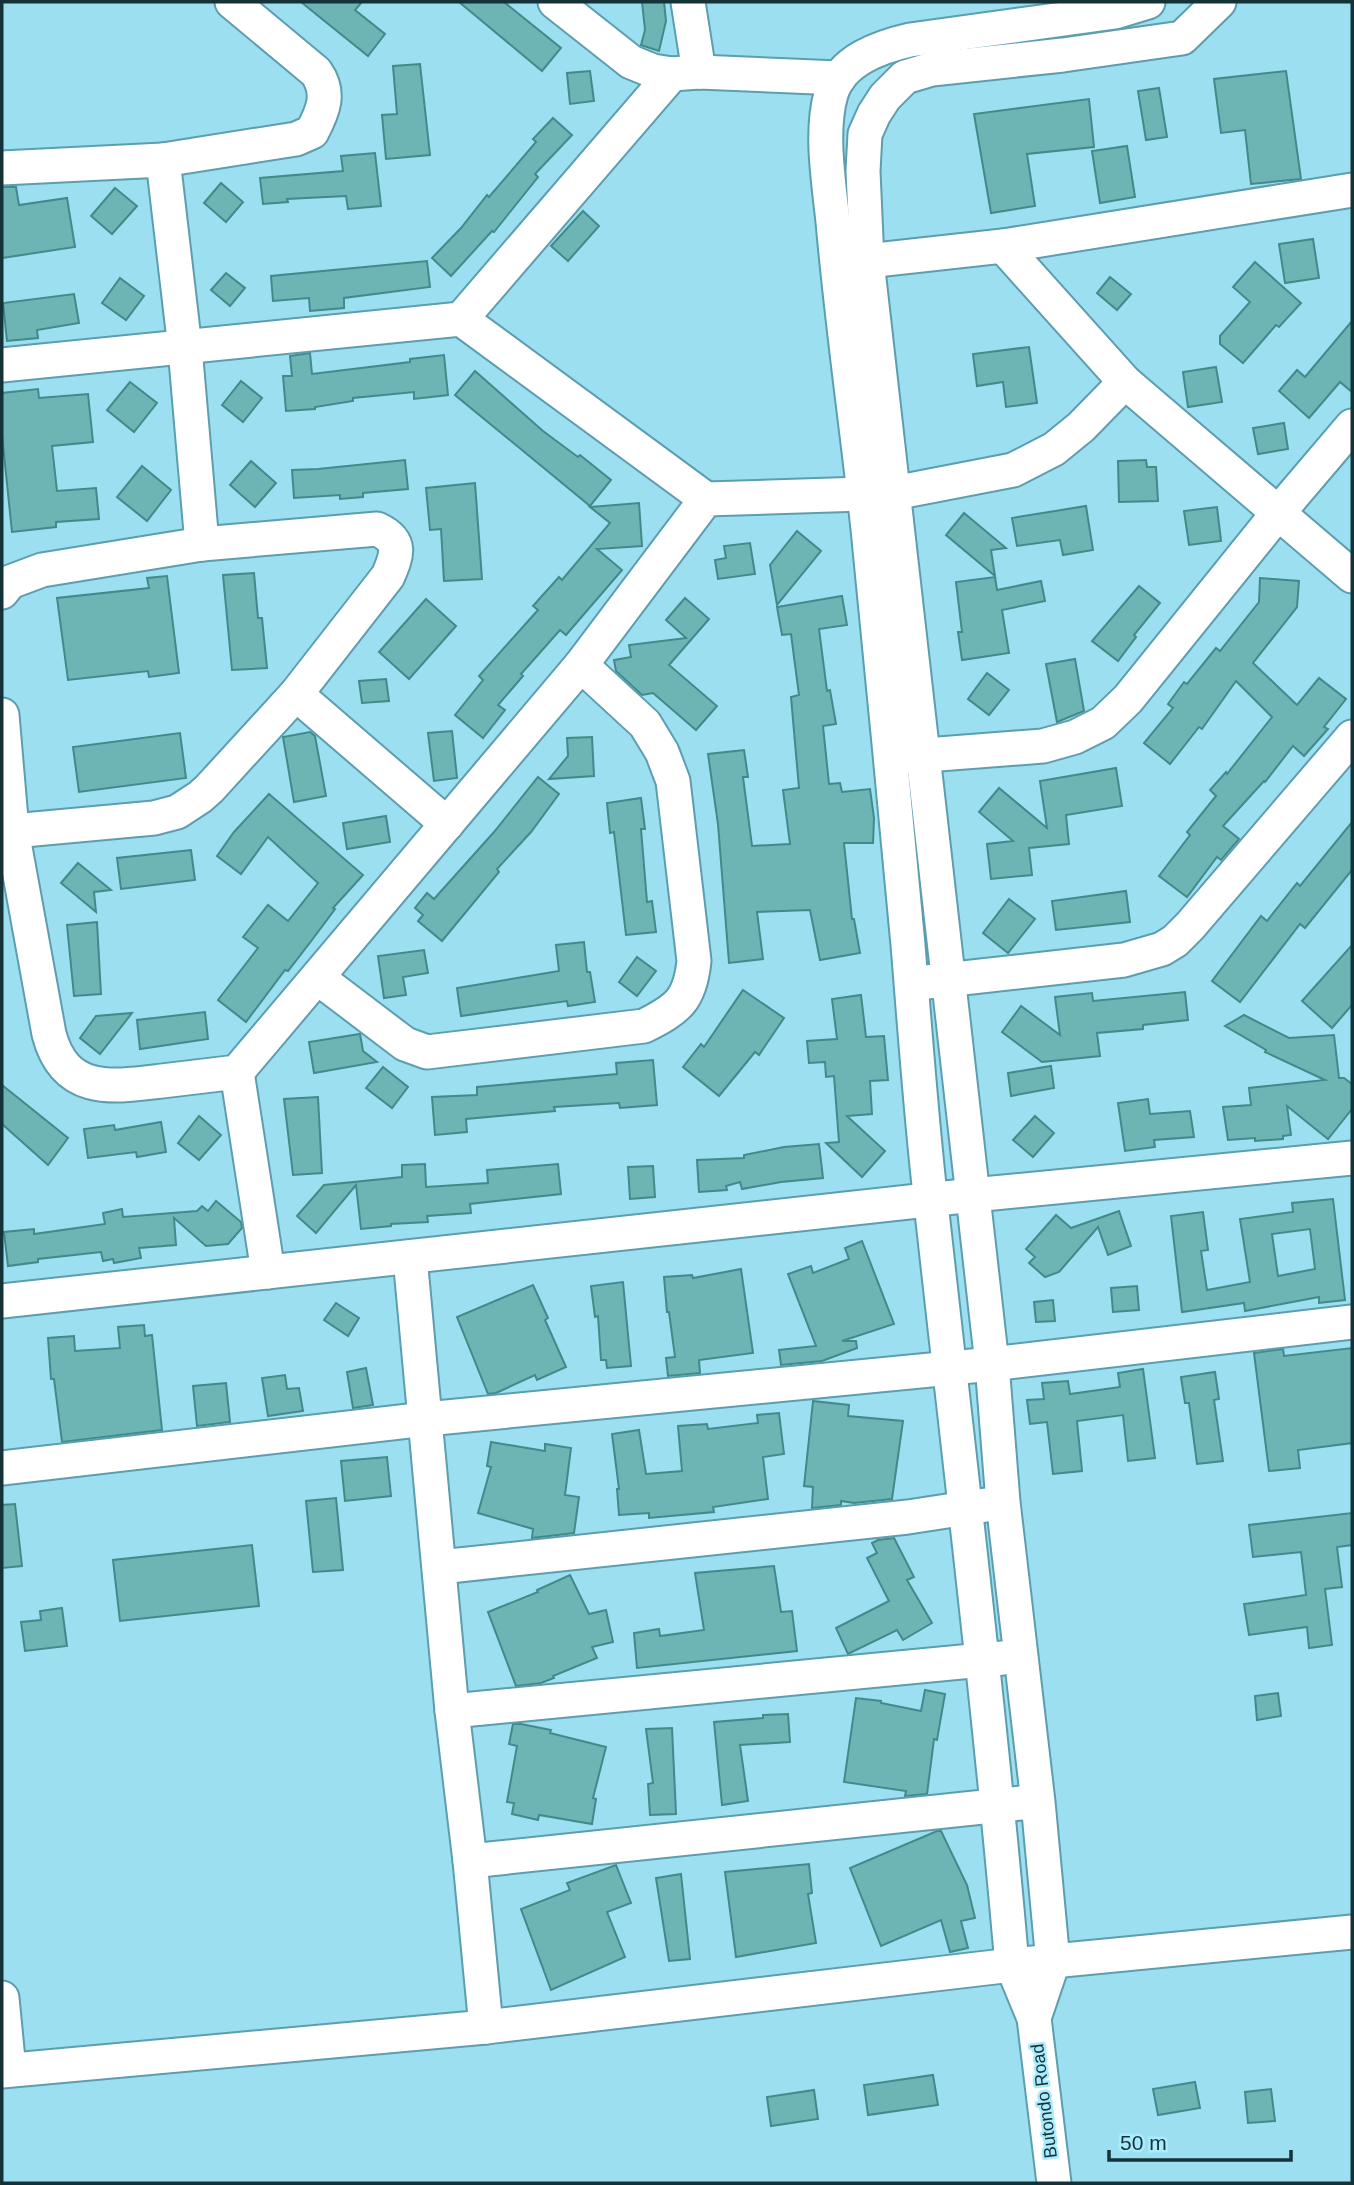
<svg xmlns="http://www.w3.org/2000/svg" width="1354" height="2185" viewBox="0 0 1354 2185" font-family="Arial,sans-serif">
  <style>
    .building { fill: #6db4b5; stroke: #428a8a; stroke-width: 2; fill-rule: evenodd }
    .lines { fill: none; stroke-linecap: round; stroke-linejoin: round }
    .minor-casing { stroke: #5c9eaf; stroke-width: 37 }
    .minor { stroke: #fff; stroke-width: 33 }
    .labels { text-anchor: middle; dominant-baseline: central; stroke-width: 5; stroke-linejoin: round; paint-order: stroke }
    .street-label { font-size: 18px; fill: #163239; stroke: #a9ecfe }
  </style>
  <rect width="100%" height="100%" fill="#9cdff1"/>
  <!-- building -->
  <g class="building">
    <polygon points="301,2 362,2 355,10 385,34 368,56"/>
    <polygon points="459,2 504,2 561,48 542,71"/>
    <polygon points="642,2 664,2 666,21 659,51 641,45 645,30"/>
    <polygon points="420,64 430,155 386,159 382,115 397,114 393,66"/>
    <polygon points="590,71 594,101 570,104 567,73"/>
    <polygon points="1286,71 1301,179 1251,184 1245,130 1221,133 1214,79"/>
    <polygon points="1159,88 1167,137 1146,140 1138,91"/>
    <polygon points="1089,99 1094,147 1027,154 1035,206 991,213 974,114"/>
    <polygon points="553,118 572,135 535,174 538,177 494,232 492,231 451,276 432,258 461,228 487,195 489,197 536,142 533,139"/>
    <polygon points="1127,146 1135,197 1100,203 1092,151"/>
    <polygon points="375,153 381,206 348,209 346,196 287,199 288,202 263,204 260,178 343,171 341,156"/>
    <polygon points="221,183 243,202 226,222 204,203"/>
    <polygon points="2,187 16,187 19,205 67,198 75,247 2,258"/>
    <polygon points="115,188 137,206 112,234 91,216"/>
    <polygon points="583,211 599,226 568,261 551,246"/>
    <polygon points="1313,239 1319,278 1285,283 1279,244"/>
    <polygon points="427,261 430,287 344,298 344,308 310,311 309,298 273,301 271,276"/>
    <polygon points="1255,262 1301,303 1279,327 1276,325 1243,363 1220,344 1220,336 1250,302 1233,287"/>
    <polygon points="226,273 245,288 230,306 211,290"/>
    <polygon points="1110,277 1131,294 1117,310 1097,293"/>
    <polygon points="120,278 144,296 126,320 102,303"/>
    <polygon points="74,294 79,323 37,330 38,338 7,341 3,303"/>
    <polygon points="1352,321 1352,392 1340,382 1309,418 1279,391 1297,370 1305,377"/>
    <polygon points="1029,347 1037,403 1006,407 1003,382 977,386 973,354"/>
    <polygon points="310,353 312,374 410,362 410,359 444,355 448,395 414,399 414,392 353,398 353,401 315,407 315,409 286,411 283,376 292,376 290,356"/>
    <polygon points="1216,367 1222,402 1188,407 1183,372"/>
    <polygon points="475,371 543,431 578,457 580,455 611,480 590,506 455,395"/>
    <polygon points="241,381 262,398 243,422 222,405"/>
    <polygon points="130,382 157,403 134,432 107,410"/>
    <polygon points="38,389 39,398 88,394 93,442 52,446 57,491 96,488 99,519 56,522 56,527 12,532 2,435 2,393"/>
    <polygon points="1284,423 1288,449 1258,454 1253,428"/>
    <polygon points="405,460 408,489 363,493 363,497 340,499 340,495 294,498 292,470 318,469"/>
    <polygon points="1146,460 1147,467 1156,467 1158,501 1119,502 1118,461"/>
    <polygon points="251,461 276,483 255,507 230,485"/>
    <polygon points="142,466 171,490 147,521 117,497"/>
    <polygon points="475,483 482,579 444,581 441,529 430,530 426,488"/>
    <polygon points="639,503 642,546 597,549 622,570 566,635 560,630 521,674 523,676 498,705 505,710 483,738 455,715 483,680 479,676 538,610 533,606 559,577 562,580 610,523 590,507"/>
    <polygon points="1086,506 1093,550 1063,555 1060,540 1017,546 1012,518"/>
    <polygon points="1217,507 1221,541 1189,545 1184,511"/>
    <polygon points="964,513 1006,548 991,550 995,576 946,535"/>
    <polygon points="797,531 821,551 777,605 770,565"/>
    <polygon points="750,543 755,574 718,579 715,560 726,558 724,546"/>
    <polygon points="254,573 258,618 262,618 267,668 232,670 223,575"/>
    <polygon points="167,576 179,673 149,677 148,671 68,680 57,598 149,588 147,578"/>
    <polygon points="995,577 997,590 1041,581 1045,601 1002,610 1009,653 962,660 958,632 962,632 956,582"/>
    <polygon points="1260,578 1299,581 1297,607 1253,663 1297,705 1319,678 1346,699 1324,727 1328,729 1304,756 1293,746 1265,782 1264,781 1223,826 1239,839 1221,860 1217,857 1187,897 1159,876 1190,835 1187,832 1216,796 1210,790 1226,772 1227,774 1272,717 1236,681 1202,729 1199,727 1170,764 1144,743 1173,708 1168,704 1184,682 1187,684 1216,648 1220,651 1259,602"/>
    <polygon points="1139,586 1160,603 1134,635 1136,637 1118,661 1092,641"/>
    <polygon points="842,596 847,625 819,629 827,691 830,690 836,724 823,726 829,784 840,783 842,792 870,789 874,818 873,843 844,843 852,919 854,919 860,953 820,960 810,910 757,912 763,959 729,963 718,824 708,754 744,750 748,777 743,777 752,846 790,844 783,790 799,788 791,697 799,695 791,634 782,635 777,607"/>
    <polygon points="685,598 709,619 669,665 717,706 696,730 653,693 642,695 616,671 614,660 631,657 629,645 686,638 666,620"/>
    <polygon points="426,599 456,626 409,679 379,652"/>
    <polygon points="1075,659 1084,711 1057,722 1046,664"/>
    <polygon points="987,673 1009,690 989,715 968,699"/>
    <polygon points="386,679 389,701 362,703 359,681"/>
    <polygon points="452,731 457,778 434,781 428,733"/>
    <polygon points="310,732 315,736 326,796 294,802 283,737"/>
    <polygon points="180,733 186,778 79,792 73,747"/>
    <polygon points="592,737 594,776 549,779 568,756 567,738"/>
    <polygon points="1116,768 1122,806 1066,815 1069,844 1029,848 1032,875 991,879 987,844 1013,841 979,812 999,788 1047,828 1040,781"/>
    <polygon points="538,777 559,794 531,832 497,869 499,872 442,941 418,921 423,915 415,908 427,893 434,899 494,832"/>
    <polygon points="269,794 363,875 333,908 335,909 312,940 288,971 285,970 246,1022 218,1000 258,948 243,937 268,905 288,921 318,883 268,837 241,874 217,856 234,832"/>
    <polygon points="641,798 645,829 641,829 647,902 652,901 656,932 626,935 614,832 610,833 607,803"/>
    <polygon points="386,816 390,842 347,849 343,823"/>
    <polygon points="1352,822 1352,870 1305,928 1300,924 1240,1002 1212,981 1261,916 1267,921 1297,883 1300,886"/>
    <polygon points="191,850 195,880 121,889 117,858"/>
    <polygon points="78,863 111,890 94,892 96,912 61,883"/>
    <polygon points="1126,891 1130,922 1056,930 1052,901"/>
    <polygon points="1009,899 1035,919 1008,953 983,933"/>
    <polygon points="97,922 101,994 74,996 67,925"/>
    <polygon points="584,942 587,972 590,972 595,1002 568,1006 567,1001 461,1016 457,988 559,971 556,945"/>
    <polygon points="1352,945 1352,1005 1332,1028 1302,1001"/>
    <polygon points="424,950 428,973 403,977 406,995 384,998 378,956"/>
    <polygon points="637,957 656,971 637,996 619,982"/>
    <polygon points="743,990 784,1018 759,1055 755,1052 719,1096 683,1067 701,1044 704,1047"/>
    <polygon points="1185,992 1188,1020 1143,1025 1143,1029 1097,1033 1100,1056 1042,1062 1002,1032 1021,1006 1060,1035 1055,997 1092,993 1093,1001"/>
    <polygon points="861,995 866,1037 884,1036 888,1080 870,1081 872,1114 847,1116 885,1151 862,1177 826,1143 839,1142 834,1076 826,1077 825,1062 809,1063 807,1041 837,1039 832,999"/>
    <polygon points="205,1012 208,1039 140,1049 137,1020"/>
    <polygon points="132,1013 100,1054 80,1038 96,1016"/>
    <polygon points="1244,1015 1289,1038 1334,1035 1339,1078 1344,1078 1352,1084 1352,1109 1328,1139 1287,1106 1291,1135 1283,1136 1283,1139 1255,1141 1255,1138 1228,1140 1223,1107 1251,1105 1249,1088 1325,1080 1265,1052 1266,1050 1225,1026"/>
    <polygon points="360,1034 363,1051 377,1062 314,1073 309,1042"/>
    <polygon points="653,1060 657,1105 620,1108 619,1103 554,1107 555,1111 466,1119 467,1132 435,1135 432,1097 477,1095 477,1087 617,1074 616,1063"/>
    <polygon points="1051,1066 1054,1088 1011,1096 1008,1073"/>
    <polygon points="383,1067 408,1087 392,1108 366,1088"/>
    <polygon points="2,1085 68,1138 48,1165 2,1124"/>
    <polygon points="318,1097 322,1173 293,1175 284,1099"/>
    <polygon points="1148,1099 1150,1114 1190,1111 1194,1137 1154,1140 1155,1147 1125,1151 1118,1103"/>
    <polygon points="199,1116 221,1135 199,1160 178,1143"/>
    <polygon points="1035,1116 1054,1133 1033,1157 1013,1140"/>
    <polygon points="161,1122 166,1152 137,1157 136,1152 88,1158 84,1129 114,1125 115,1130"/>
    <polygon points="819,1144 823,1178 781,1182 742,1189 740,1182 726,1186 727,1190 699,1192 697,1160 744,1158 744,1155 784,1147"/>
    <polygon points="425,1164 426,1187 488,1183 487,1170 558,1164 561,1194 470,1204 471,1213 427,1216 428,1222 391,1224 391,1226 361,1229 356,1185 316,1233 297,1216 324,1185 402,1177 402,1165"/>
    <polygon points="653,1166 655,1197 630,1199 628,1167"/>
    <path d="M1333 1199 1345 1300 1319 1303V1297L1245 1311 1244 1303 1182 1312 1171 1216 1203 1212 1208 1250 1201 1251 1207 1290 1250 1282 1240 1219 1293 1212 1292 1203ZM1310 1229 1315 1269 1278 1276 1272 1234Z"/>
    <polygon points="216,1201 241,1222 242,1228 228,1244 206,1246 174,1218 176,1245 139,1248 141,1258 114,1263 113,1259 103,1261 101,1252 38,1259 38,1262 8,1266 4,1232 34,1229 34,1234 105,1224 103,1213 122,1209 123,1217 197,1211 202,1206 208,1211"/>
    <polygon points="1119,1211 1131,1246 1108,1255 1098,1227 1059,1272 1045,1277 1029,1263 1035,1257 1026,1249 1056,1215 1071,1228"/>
    <polygon points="862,1241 894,1324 842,1341 856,1341 857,1348 822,1361 781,1365 779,1350 816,1346 788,1274 811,1266 813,1273 849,1259 845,1248"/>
    <polygon points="741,1269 753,1353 699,1360 700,1373 668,1376 666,1358 675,1357 669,1312 667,1312 664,1277 692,1275 693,1278"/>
    <polygon points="623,1282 631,1366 607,1368 606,1360 601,1360 598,1316 595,1317 591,1286"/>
    <polygon points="533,1285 548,1318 545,1320 566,1367 537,1380 535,1375 496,1393 488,1394 457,1317"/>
    <polygon points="1137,1286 1139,1310 1113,1312 1111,1288"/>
    <polygon points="1053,1300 1055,1321 1036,1322 1034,1302"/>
    <polygon points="336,1303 359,1318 348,1336 324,1320"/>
    <polygon points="144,1325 145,1336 152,1335 162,1430 62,1442 54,1379 51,1379 48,1338 74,1336 75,1351 120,1348 118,1327"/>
    <polygon points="1352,1348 1352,1443 1298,1450 1300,1468 1269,1471 1254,1353 1283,1349 1284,1356"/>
    <polygon points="366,1368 373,1405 353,1408 347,1372"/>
    <polygon points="1143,1369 1155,1458 1128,1461 1123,1415 1077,1421 1082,1471 1053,1474 1047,1422 1030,1424 1027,1400 1044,1399 1042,1383 1068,1381 1070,1394 1120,1387 1118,1373"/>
    <polygon points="1215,1372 1219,1399 1214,1400 1223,1461 1197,1464 1189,1403 1185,1403 1181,1377"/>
    <polygon points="285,1375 287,1389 299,1388 303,1411 268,1416 262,1378"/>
    <polygon points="226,1383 230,1422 197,1426 193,1386"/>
    <polygon points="813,1401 849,1405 848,1416 903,1421 892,1499 854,1503 841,1501 841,1505 812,1508 813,1487 804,1486"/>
    <polygon points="779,1413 784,1454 763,1457 768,1499 713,1507 714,1512 649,1518 649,1513 619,1515 617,1489 619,1489 612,1434 639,1430 646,1474 682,1471 678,1426 707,1424 708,1429 758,1423 757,1415"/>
    <polygon points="491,1442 545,1451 545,1444 571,1448 565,1495 579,1497 574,1533 532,1538 533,1529 478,1513 491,1467 487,1466"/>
    <polygon points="387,1457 391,1496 345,1501 341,1461"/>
    <polygon points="336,1498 343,1570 313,1572 306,1501"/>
    <polygon points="15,1504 22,1566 2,1568 2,1505"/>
    <polygon points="1352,1513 1352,1545 1337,1547 1342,1587 1325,1589 1332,1645 1309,1648 1307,1627 1249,1635 1244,1604 1306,1595 1301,1552 1253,1557 1249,1525"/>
    <polygon points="894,1538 914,1577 907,1580 932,1623 903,1640 897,1630 848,1654 836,1628 889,1601 867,1558 877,1553 872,1543 878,1540"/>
    <polygon points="252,1545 259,1606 120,1621 113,1560"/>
    <polygon points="774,1566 781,1612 792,1611 797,1651 637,1668 634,1633 659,1629 660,1636 704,1630 695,1573"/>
    <polygon points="570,1575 589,1614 606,1610 613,1642 592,1647 597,1658 553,1676 554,1678 541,1683 516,1686 488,1612 538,1592 537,1590"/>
    <polygon points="62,1608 67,1646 25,1651 21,1622 41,1620 40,1611"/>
    <polygon points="925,1690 945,1694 937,1740 934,1739 927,1794 905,1796 906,1791 844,1782 856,1698 881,1701 881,1703 921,1711"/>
    <polygon points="1278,1693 1281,1716 1257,1720 1255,1696"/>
    <polygon points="788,1714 790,1742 740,1745 748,1801 722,1805 714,1722 763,1718 763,1715"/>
    <polygon points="513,1724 521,1724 551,1730 550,1733 606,1747 593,1798 596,1799 592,1824 539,1815 538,1820 512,1814 514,1803 507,1802 517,1746 509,1744"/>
    <polygon points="672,1728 676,1814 650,1815 648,1784 653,1783 646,1729"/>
    <polygon points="937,1831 941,1831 967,1885 975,1918 961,1921 968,1948 950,1952 941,1920 881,1946 850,1868"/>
    <polygon points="809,1864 812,1893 808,1894 816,1943 736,1957 725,1872"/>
    <polygon points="616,1865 631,1903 607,1912 625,1957 551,1990 521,1909 570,1890 567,1883"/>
    <polygon points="681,1874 690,1959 669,1961 656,1878"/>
    <polygon points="933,2075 938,2105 868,2115 864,2085"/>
    <polygon points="1195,2082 1200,2108 1158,2115 1153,2089"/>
    <polygon points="1271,2089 1275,2121 1248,2123 1245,2092"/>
    <polygon points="814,2090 818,2119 771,2126 767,2097"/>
  </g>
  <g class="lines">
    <!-- minor casing -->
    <g class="minor-casing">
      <g id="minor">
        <polyline points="555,2 631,62 653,71 672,74 699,72 839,78"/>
        <polyline points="688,2 699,72"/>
        <polyline points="2,168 163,160"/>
        <polyline points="1003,246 1125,382 1352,576"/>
        <polyline points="846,261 867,261 1003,246 1352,190"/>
        <polyline points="461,319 706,499"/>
        <polyline points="2,365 461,319 672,74"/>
        <path d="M202 544 185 348 163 160 296 139 312 132C323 111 331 93 316 72L232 2"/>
        <path d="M2 592 10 582 42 570 202 544 377 529C403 541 397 555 388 576L296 694 209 789 200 797 177 812 154 818 2 832"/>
        <polyline points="296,694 447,824"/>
        <path d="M2 715 12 831 49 1034C65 1095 112 1087 162 1081 187 1078 212 1075 237 1072L581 665 706 499 894 493 1013 470 1054 449 1081 427 1125 382"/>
        <polyline points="900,757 1043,746 1075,737 1103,723 1128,699 1278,513 1352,426"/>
        <path d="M318 978 405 1044 427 1052 644 1026C678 1009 690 1000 694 961L673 781 662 752 645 724 581 665"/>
        <polyline points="927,982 1124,960 1162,949 1175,941 1190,926 1352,737"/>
        <polyline points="237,1072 268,1272"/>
        <polyline points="410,1257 452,1711 470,1861 486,2027"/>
        <polyline points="2,1301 973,1195 1352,1158"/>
        <polyline points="2,1468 426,1419 992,1364 1352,1322"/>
        <polyline points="440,1567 908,1517 986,1505"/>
        <polyline points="452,1711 1003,1658"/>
        <polyline points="470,1861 1021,1803"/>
        <polyline points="2,1998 9,2070"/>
        <polyline points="1034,2018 1053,1962 1038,1802 1003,1502 992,1364 867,261 863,171 865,134 874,114 885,97 905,77 932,69 1063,55 1182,38 1219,2"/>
        <polyline points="2,2071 486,2027 1012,1965 1352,1932"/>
        <path d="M1054 2183 1034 2018 1012 1965C990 1711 959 1457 931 1203 921 1117 915 1031 908 945 895 806 882 668 868 529 857 427 842 325 833 222 829 183 820 132 831 94 841 60 880 47 910 40L1115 12 1148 2"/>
      </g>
    </g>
    <!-- minor -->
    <use href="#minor" class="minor"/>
  </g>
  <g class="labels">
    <!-- street labels -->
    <g class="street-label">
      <text transform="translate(1044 2101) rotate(-97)">Butondo Road</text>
    </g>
  </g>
  <!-- border -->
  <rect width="1354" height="2185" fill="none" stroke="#163239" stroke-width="7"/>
  <!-- scale -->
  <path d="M1109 2150v10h182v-10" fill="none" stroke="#163239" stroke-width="3.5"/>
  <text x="1120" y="2150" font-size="21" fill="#163239" stroke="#a9ecfe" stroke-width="5" paint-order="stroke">50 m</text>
</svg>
